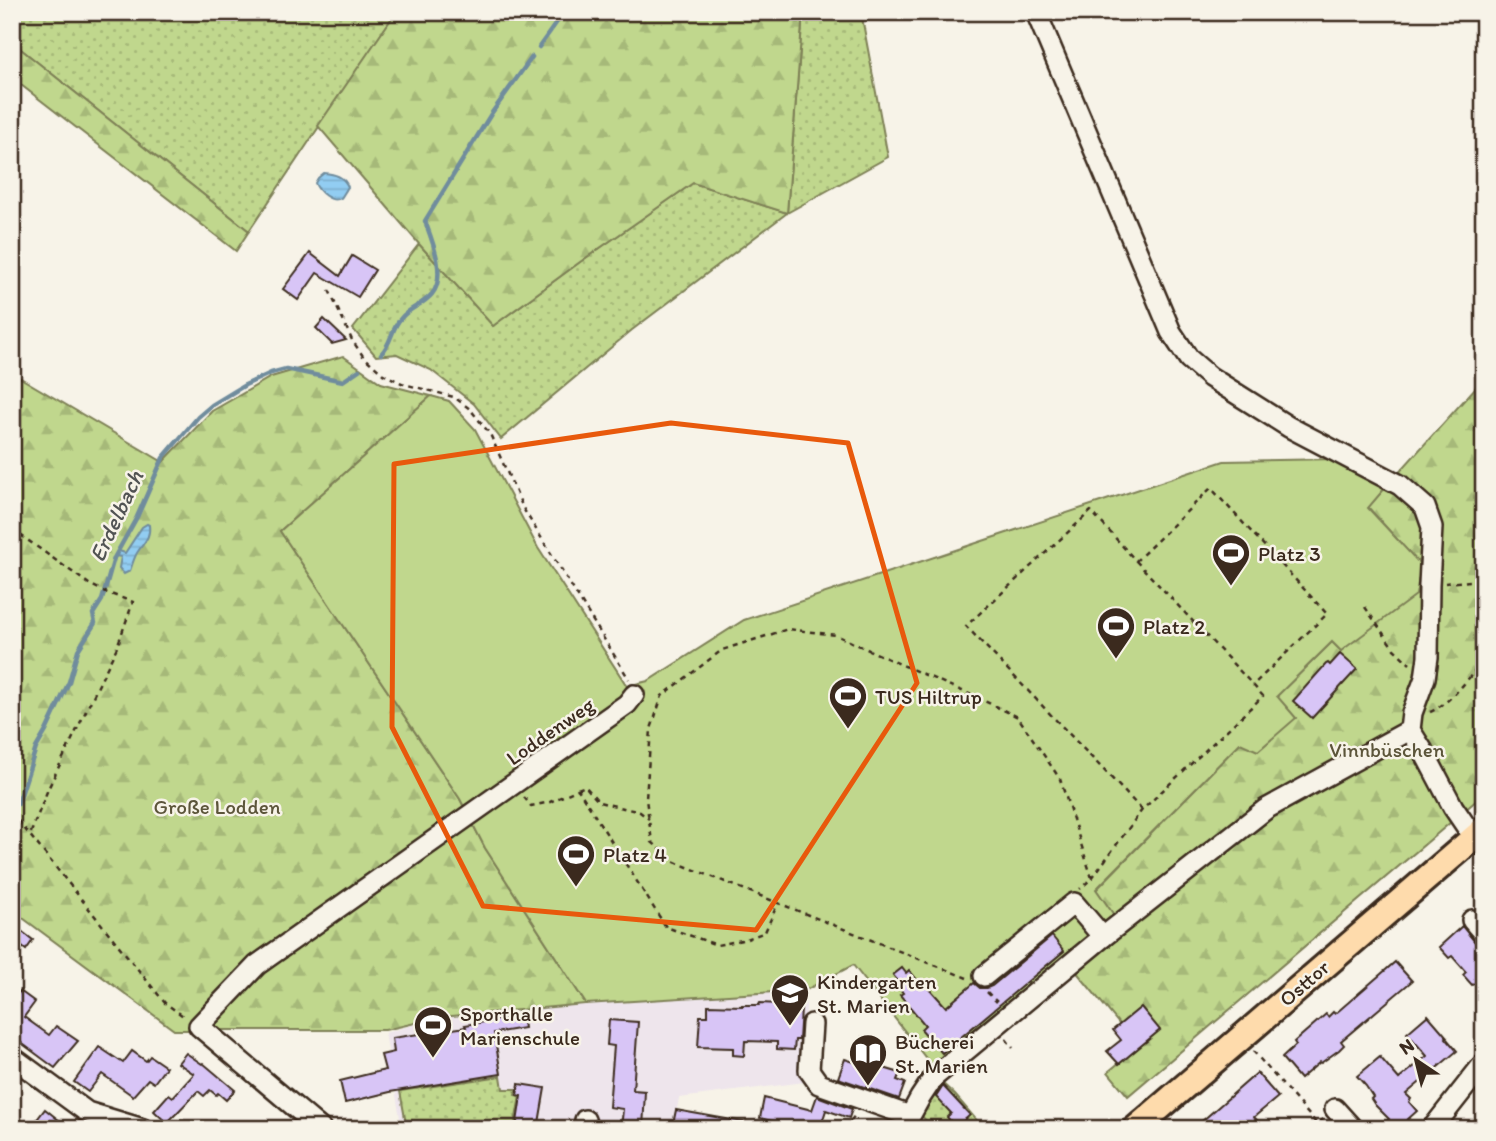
<svg xmlns="http://www.w3.org/2000/svg" width="1496" height="1141" viewBox="0 0 1496 1141" font-family="Itim,sans-serif">
  <style>
    .built { fill: #eee5ec }
    .grass { fill: url(#grass-dots); stroke: #7e8056; stroke-width: 2 }
    .forest { fill: url(#forest-firs); stroke: #7e8056; stroke-width: 2 }
    .park { fill: #c0d78d; stroke: #7e8056; stroke-width: 2 }
    .water { fill: url(#water-rules); stroke: #6f8c9d; stroke-width: 2 }
    .lines { fill: none; stroke-linecap: round; stroke-linejoin: round }
    .stream { stroke: #6f8c9d; stroke-width: 4.5 }
    .building { fill: #d8c5f6; stroke: #3b2a1e; stroke-width: 2 }
    .minor-casing { stroke: #3b2a1e; stroke-width: 24 }
    .major-casing { stroke: #3b2a1e; stroke-width: 30 }
    .path { stroke: #3b2a1e; stroke-width: 2.5; stroke-dasharray: 5 5; stroke-linecap: butt }
    .minor { stroke: #f7f3e8; stroke-width: 19 }
    .major { stroke: #fedbac; stroke-width: 24 }
    .marked { fill: none; stroke: #e8590c; stroke-width: 5; stroke-linejoin: round }
    .labels { text-anchor: middle; dominant-baseline: central; stroke-width: 5; stroke-linejoin: round; paint-order: stroke }
    .poi-label { font-size: 21px; fill: #3b2a1e; stroke: #f7f3e8; text-anchor: start }
    .street-label { font-size: 21px; fill: #3b2a1e; stroke: #f7f3e8 }
    .park-label { font-size: 21px; fill: #5c553a; stroke: #f7f3e8 }
    .water-label { font-size: 23px; font-style: italic; fill: #515353; stroke: #f7f3e8 }
  </style>
  <defs>
    <pattern id="grass-dots" width="8" height="8" patternUnits="userSpaceOnUse" patternTransform="scale(1.75)"><rect width="8" height="8" fill="#c0d78d"/><path d="M2 2h.1M6 6h.1" fill="none" stroke="#a6b979" stroke-width="1.8" stroke-linecap="round"/></pattern>
    <pattern id="forest-firs" width="22" height="20" patternUnits="userSpaceOnUse" patternTransform="scale(1.75)"><rect width="22" height="20" fill="#c0d78d"/><path d="M5 1l3.5 6h-7zM16 11l3.5 6h-7z" fill="#a6b979"/></pattern>
    <pattern id="water-rules" width="6" height="5" patternUnits="userSpaceOnUse" patternTransform="scale(1.75)"><rect width="6" height="5" fill="#92cdf2"/><path d="M0 2.5h6" fill="none" stroke="#7fb0cf"/></pattern>
  </defs>
  <rect width="100%" height="100%" fill="#f7f3e8"/>
  <filter id="ink" filterUnits="userSpaceOnUse"><feTurbulence type="fractalNoise" baseFrequency=".0143" numOctaves="2"/><feDisplacementMap in="SourceGraphic" scale="14" xChannelSelector="R" yChannelSelector="G"/><feConvolveMatrix kernelMatrix="1 2 1 2 8 2 1 2 1" color-interpolation-filters="sRGB"/></filter>
  <g filter="url(#ink)">
    <!-- built -->
    <polygon class="built" points="806,990 805,1082 679,1098 673,1129 402,1129 385,1033 437,1018 586,1004"/>
    <!-- grass -->
    <g class="grass">
      <polygon points="12,12 396,12 249,231 12,42"/>
      <polygon points="803,12 861,12 888,157 787,213 632,330 501,439 474,404 431,370 397,354 376,356 353,329 419,244 493,326 580,262 693,183 787,213"/>
      <polygon points="501,1076 503,1089 516,1089 515,1095 520,1096 514,1129 407,1129 400,1091"/>
      <polygon points="941,1082 955,1095 979,1123 972,1129 933,1129 920,1114"/>
    </g>
    <!-- forest -->
    <g class="forest">
      <polygon points="396,12 803,12 787,213 693,183 580,262 493,326 419,244 318,126"/>
      <polygon points="12,42 249,231 236,251 12,78"/>
      <polygon points="343,356 381,383 431,396 280,531 460,799 485,848 586,1004 441,1017 385,1030 174,1030 12,910 12,373 163,462 212,411 271,377"/>
      <polygon points="1484,378 1484,794 1128,1096 1108,1072 1138,1047 1075,970 1123,928 1096,890 1240,743 1295,718 1276,697 1332,642 1341,651 1420,565 1368,507"/>
    </g>
    <!-- park -->
    <polygon class="park" points="431,396 449,401 475,429 538,548 627,686 648,681 744,620 1224,461 1340,459 1385,488 1368,508 1421,565 1416,595 1341,651 1332,642 1277,696 1296,718 1258,751 1240,743 1096,889 1123,928 943,1080 853,965 806,990 586,1004 485,848 460,799 280,531"/>
    <!-- water -->
    <g class="water">
      <path d="M324 173C334 174 344 176 348 187 347 188 342 197 341 198 331 204 318 191 315 183L318 178Z"/>
      <path d="M147 524 149 525C151 538 143 543 137 553 134 558 132 565 130 571L124 574 119 568 121 557 115 556 119 551 125 553 142 527Z"/>
    </g>
    <g class="lines">
      <!-- stream -->
      <g class="stream">
        <polyline points="539,47 564,12"/>
        <path d="M381 354C392 343 391 328 402 317 410 308 424 304 432 294 447 276 432 240 425 221L491 114 532 57"/>
        <polyline points="18,804 36,748 46,731 69,682 78,650 95,623 93,614 102,600 114,558 137,517 163,458 198,417 212,405 245,385 271,373 286,369 343,381 359,370"/>
      </g>
    </g>
    <!-- building -->
    <g class="building">
      <polygon points="310,253 340,276 352,256 375,270 358,297 317,273 298,300 283,289"/>
      <polygon points="324,319 346,340 332,344 316,328"/>
      <polygon points="1340,654 1357,669 1312,718 1293,701 1326,664 1328,663 1330,665"/>
      <polygon points="12,924 33,940 26,950 12,939"/>
      <polygon points="1462,926 1475,942 1484,948 1484,993 1475,983 1472,985 1463,975 1466,972 1452,956 1449,958 1439,947"/>
      <polygon points="1052,936 1064,951 942,1053 921,1029 925,1025 900,995 903,993 895,982 897,980 893,975 902,968 906,973 909,970 918,981 921,979 946,1007 974,983 980,988 987,988 992,986"/>
      <polygon points="1395,962 1412,981 1341,1041 1344,1045 1339,1050 1321,1063 1320,1062 1300,1079 1282,1058 1296,1045 1294,1042 1326,1014 1328,1017 1333,1012 1335,1014"/>
      <polygon points="20,991 35,1002 24,1017 49,1035 56,1026 78,1041 55,1068 12,1036 12,1002"/>
      <polygon points="780,998 798,999 797,1009 801,1009 799,1040 795,1040 794,1050 777,1049 777,1042 745,1041 744,1056 733,1055 733,1048 698,1047 700,1016 708,1016 708,1005 742,1006 742,1005 759,1005 760,1003 780,1004"/>
      <polygon points="1141,1007 1160,1030 1119,1064 1107,1051 1121,1040 1113,1030"/>
      <polygon points="1428,1015 1447,1037 1446,1038 1457,1051 1406,1094 1411,1099 1409,1102 1417,1111 1397,1129 1378,1129 1389,1119 1375,1105 1371,1099 1373,1097 1366,1086 1357,1076 1380,1057 1399,1079 1427,1056 1407,1033"/>
      <polygon points="522,1016 524,1028 494,1033 501,1074 390,1092 345,1103 340,1081 385,1070 381,1055 394,1052 392,1038 466,1027 465,1025"/>
      <polygon points="609,1020 638,1022 633,1090 645,1091 643,1129 621,1129 623,1109 609,1107 614,1046 607,1045"/>
      <polygon points="862,1037 884,1044 877,1066 900,1073 897,1080 905,1083 899,1099 838,1078 845,1059 854,1062"/>
      <polygon points="99,1047 123,1063 132,1051 146,1061 150,1056 166,1067 154,1083 148,1079 133,1096 102,1074 88,1092 74,1082"/>
      <polygon points="186,1053 202,1064 203,1063 235,1090 226,1100 218,1093 216,1095 210,1090 204,1096 198,1091 167,1123 154,1111 169,1094 173,1097 194,1074 178,1063"/>
      <polygon points="1257,1073 1278,1097 1254,1117 1265,1129 1193,1129"/>
      <polygon points="519,1084 545,1088 538,1129 516,1129 521,1096 517,1095"/>
      <polygon points="943,1086 970,1115 956,1128 947,1117 951,1113 936,1097"/>
      <polygon points="817,1096 852,1109 849,1118 826,1110 820,1129 778,1129 779,1123 760,1118 764,1098 812,1110"/>
      <polygon points="45,1109 70,1129 43,1129 35,1122"/>
      <polygon points="676,1110 749,1123 748,1129 672,1129"/>
    </g>
    <g class="lines">
      <!-- minor casing -->
      <g class="minor-casing">
        <g id="minor">
          <polyline points="1036,12 1171,332 1189,359 1210,377 1289,427 1400,485 1425,507 1432,527 1429,585 1428,657 1425,678 1412,713 1410,730 1425,754 1453,807 1474,838"/>
          <polyline points="1472,920 1484,934"/>
          <polyline points="984,976 1074,903 1103,937"/>
          <polyline points="812,1024 809,1070 819,1084 910,1116"/>
          <polyline points="12,1057 87,1112 143,1129"/>
          <polyline points="1335,1109 1353,1129"/>
          <polyline points="585,1120 588,1129"/>
          <polyline points="321,1129 199,1026 257,965 627,704 634,695"/>
          <polyline points="903,1129 920,1098 934,1077 1103,937 1266,809 1410,730"/>
          <polyline points="1432,1129 1484,1063"/>
        </g>
      </g>
      <!-- major casing -->
      <g class="major-casing">
        <polyline id="major" points="1135,1129 1484,829"/>
      </g>
      <!-- path -->
      <g class="path">
        <polyline points="329,290 352,340 363,356 383,374 404,384 454,397 470,409 490,434 524,510 629,679"/>
        <polyline points="12,529 89,584 105,592 133,602 117,647 48,789 30,835"/>
        <polyline points="1136,561 1253,685"/>
        <polyline points="1445,583 1484,580"/>
        <polyline points="1365,607 1394,649 1410,664"/>
        <path d="M1430 712C1451 703 1471 676 1484 658"/>
        <polyline points="578,789 585,786 599,802 640,812 649,819"/>
        <polyline points="524,797 531,806 550,802 578,789 666,927 717,945 747,939 765,932 778,903"/>
        <polyline points="12,813 165,1003 186,1018"/>
        <polyline points="1092,878 1142,810 1263,696 1253,685 1327,614 1211,488 1136,561 1091,511 966,626 1142,810"/>
        <polyline points="967,978 675,862 652,842 646,799 651,729 662,696 722,650 788,629 836,635 893,661 976,697 1018,717 1060,779 1092,878 1080,889"/>
        <polyline points="987,992 997,1002"/>
        <polyline points="1006,1039 1013,1048"/>
        <polyline points="1253,1051 1317,1124 1323,1119"/>
        <polyline points="845,1129 855,1115"/>
      </g>
      <!-- minor -->
      <use href="#minor" class="minor"/>
      <!-- major -->
      <use href="#major" class="major"/>
    </g>
  </g>
  <!-- marked area -->
  <path class="marked" d="M671 423 848 443 917 683 756 930 483 906 392 727 394 464Z"/>
  <!-- icons -->
  <defs>
    <g id="stadium-pin" transform="scale(2.0125)"><path d="M0 17L-7.5 6A9.5 9.5 0 1 1 7.5 6Z" fill="#3b2a1e" stroke="#f7f3e8"/><path d="M0-5a6.5 5 0 1 0 0 10a6.5 5 0 1 0 0-10ZM-3.5-1.8h7v3.6h-7Z" fill="#fff"/></g>
    <g id="school-pin" transform="scale(2.0125)"><path d="M0 17L-7.5 6A9.5 9.5 0 1 1 7.5 6Z" fill="#3b2a1e" stroke="#f7f3e8"/><path d="M0-5L7-2L0 1L-7-2ZM-4 1L0 2.5L4 1V4Q0 6-4 4Z" fill="#fff"/></g>
    <g id="library-pin" transform="scale(2.0125)"><path d="M0 17L-7.5 6A9.5 9.5 0 1 1 7.5 6Z" fill="#3b2a1e" stroke="#f7f3e8"/><path d="M-6-4Q-3-5.5-.7-3.5V5Q-3 3-6 4ZM6-4Q3-5.5 .7-3.5V5Q3 3 6 4Z" fill="#fff"/></g>
  </defs>
  <g fill-rule="evenodd">
    <use href="#stadium-pin" x="1231" y="553"/>
    <use href="#stadium-pin" x="1116" y="626"/>
    <use href="#stadium-pin" x="848" y="696"/>
    <use href="#stadium-pin" x="576" y="854"/>
    <use href="#school-pin" x="790" y="993"/>
    <use href="#stadium-pin" x="433" y="1025"/>
    <use href="#library-pin" x="868" y="1053"/>
  </g>
  <g class="labels">
    <!-- poi labels -->
    <g class="poi-label">
      <text x="1258" y="553">Platz 3</text>
      <text x="1143" y="626">Platz 2</text>
      <text x="875" y="696">TUS Hiltrup</text>
      <text x="603" y="854">Platz 4</text>
      <text x="817" y="981">Kindergarten<tspan x="817" dy="24">St. Marien</tspan></text>
      <text x="460" y="1013">Sporthalle<tspan x="460" dy="24">Marienschule</tspan></text>
      <text x="895" y="1041">Bücherei<tspan x="895" dy="24">St. Marien</tspan></text>
    </g>
    <!-- street labels -->
    <g class="street-label">
      <text transform="translate(550 731) rotate(-35)">Loddenweg</text>
      <text transform="translate(1304 983) rotate(-41)">Osttor</text>
    </g>
    <!-- park labels -->
    <g class="park-label">
      <text x="1387" y="749">Vinnbüschen</text>
      <text x="217" y="806">Große Lodden</text>
    </g>
    <!-- water labels -->
    <g class="water-label">
      <text transform="translate(116 516) rotate(-65)">Erdelbach</text>
    </g>
  </g>
  <!-- margin -->
  <rect width="1496" height="1141" fill="none" stroke="#f7f3e8" stroke-width="42"/>
  <rect x="21" y="21" width="1454" height="1099" fill="none" stroke="#3b2a1e" stroke-width="2.5" filter="url(#ink)"/>
  <!-- north arrow -->
  <g transform="translate(1416 1060) rotate(325)" stroke="#f7f3e8" stroke-width="5" paint-order="stroke">
  <path d="M0-5L12 26L0 18L-12 26Z" fill="#3b2a1e"/>
  <text y="-10" font-size="19" font-weight="bold" text-anchor="middle" fill="#3b2a1e">N</text>
  </g>
</svg>
